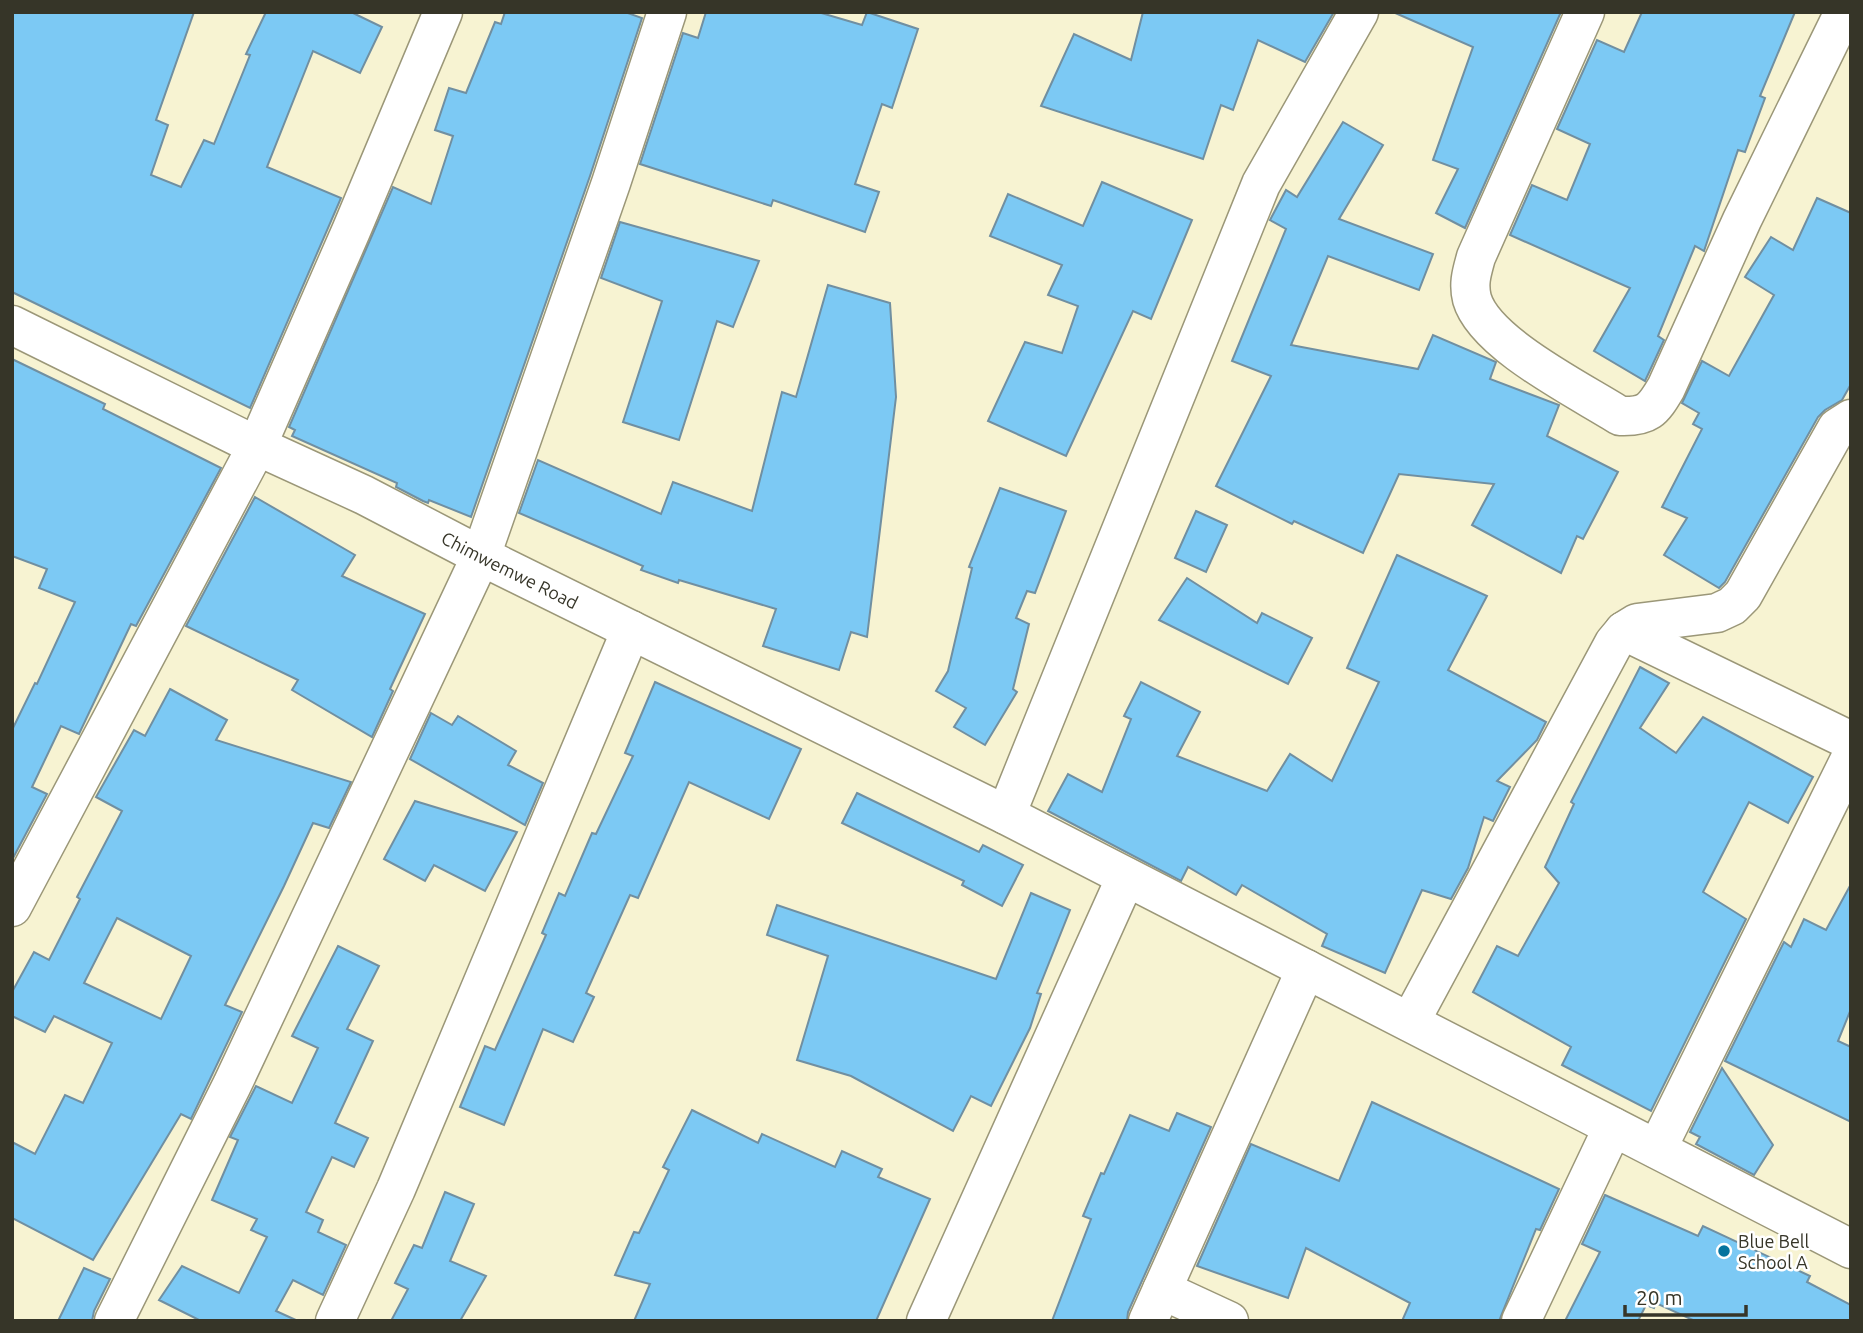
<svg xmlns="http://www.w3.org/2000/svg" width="1863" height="1333" viewBox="0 0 1863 1333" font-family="Ubuntu,sans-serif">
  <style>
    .building { fill: #7cc9f4; stroke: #708fa1; stroke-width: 2; fill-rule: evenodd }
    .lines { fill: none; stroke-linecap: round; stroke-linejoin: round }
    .minor-casing { stroke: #9b9778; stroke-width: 41 }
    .major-casing { stroke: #9b9778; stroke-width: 41 }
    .minor { stroke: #fff; stroke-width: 38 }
    .major { stroke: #fff; stroke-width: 38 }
    .poi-dot { fill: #06739e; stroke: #fff; stroke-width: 2.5 }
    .labels { text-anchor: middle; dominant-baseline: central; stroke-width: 5; stroke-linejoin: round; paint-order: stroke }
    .street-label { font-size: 18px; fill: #363528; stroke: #fff }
    .poi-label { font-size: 18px; fill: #363528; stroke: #fff; text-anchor: start }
  </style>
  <rect width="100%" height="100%" fill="#f7f3d2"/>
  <!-- building -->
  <g class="building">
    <polygon points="12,12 194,12 156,120 168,125 151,175 181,187 204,140 214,144 250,55 246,54 266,12 351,12 382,27 360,73 313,51 267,167 341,198 250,408 12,292"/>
    <polygon points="505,12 625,12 642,18 590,176 471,517 429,500 428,503 423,501 396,487 397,483 292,436 295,430 289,427 393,187 431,204 453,136 435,130 449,88 466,93 495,22 501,24"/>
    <polygon points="706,12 818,12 862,25 867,12 918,29 892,108 882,104 855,184 879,192 865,232 773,200 771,206 640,164 683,33 698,38"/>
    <polygon points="1143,12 1334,12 1305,62 1258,40 1233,110 1221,105 1203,159 1041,106 1074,34 1131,60"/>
    <polygon points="1393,12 1561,12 1465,228 1436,213 1458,169 1433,160 1473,47"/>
    <polygon points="1642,12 1795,12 1760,96 1765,98 1745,152 1738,150 1704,251 1695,246 1658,336 1664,340 1645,381 1594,351 1630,288 1510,235 1532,185 1567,200 1590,144 1557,129 1597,40 1624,52"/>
    <polygon points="1343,122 1383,145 1339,219 1433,254 1419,290 1328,256 1291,345 1418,369 1433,335 1496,362 1490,379 1559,405 1547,436 1618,472 1583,539 1577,536 1561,573 1472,525 1494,484 1399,474 1363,553 1294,521 1292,524 1216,486 1271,376 1232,361 1286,229 1270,220 1286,190 1297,197"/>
    <polygon points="1102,182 1192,220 1151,319 1133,311 1066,456 988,421 1025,342 1062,353 1078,306 1048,295 1062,265 990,236 1008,194 1083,226"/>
    <polygon points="1817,198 1851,213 1851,384 1842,400 1825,410 1818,417 1725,582 1719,588 1664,555 1687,518 1662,507 1702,429 1693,424 1699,413 1682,403 1702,361 1729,376 1774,295 1745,277 1771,237 1793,250"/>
    <polygon points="620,222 759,261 733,327 717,321 679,440 623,422 662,301 601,278"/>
    <polygon points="828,285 890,303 896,397 867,637 851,632 839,670 763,646 776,609 679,580 678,583 641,570 643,566 519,513 538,460 661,514 673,482 752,511 782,392 796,397"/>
    <polygon points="12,359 105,404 103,409 221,468 136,626 131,624 79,734 61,726 32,787 47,794 12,860 12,730 35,683 37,684 75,602 39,588 47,569 12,556"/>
    <polygon points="1000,488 1066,511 1035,593 1027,591 1016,618 1029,624 1013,689 1017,692 985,745 954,727 966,708 936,691 948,671 972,568 969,567"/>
    <polygon points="255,497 355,555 342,576 425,614 390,689 393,691 372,737 292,690 298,680 186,626"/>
    <polygon points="1196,511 1227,525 1206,572 1175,558"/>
    <polygon points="1397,555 1487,596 1448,670 1546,722 1537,740 1497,781 1510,787 1493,821 1484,817 1468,868 1451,899 1422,890 1385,973 1322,946 1327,934 1242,885 1236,895 1188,867 1181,881 1048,811 1068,774 1102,792 1131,719 1124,716 1141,682 1200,712 1177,756 1267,791 1290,754 1332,781 1379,682 1347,668"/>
    <polygon points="1187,578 1257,623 1262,613 1312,638 1288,684 1159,620"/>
    <polygon points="1640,667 1669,683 1640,728 1676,753 1703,717 1813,777 1788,823 1749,802 1703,892 1746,919 1651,1111 1562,1065 1571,1047 1473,992 1497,946 1518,956 1559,883 1545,867 1574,804 1571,802"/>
    <polygon points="655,682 801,749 769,819 689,782 638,898 630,895 586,993 594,997 573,1042 543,1029 504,1125 460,1107 485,1046 495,1050 546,935 542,933 559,893 565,896 592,833 596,834 633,756 625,753"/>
    <path d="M170 689 227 720 216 740 351 782 329 828 313 823 284 886 225 1005 242 1012 191 1119 181 1114 93 1260 12 1218V1142L35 1154 65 1095 83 1103 112 1043 54 1016 45 1032 12 1016V992L34 952 49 960 80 899 77 897 122 811 96 797 134 730 145 736ZM117 918 191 956 161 1019 84 983Z"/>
    <polygon points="431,713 452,725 458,716 516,751 508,765 543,783 525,825 410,759"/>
    <polygon points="857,793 979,852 983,845 1023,865 1002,906 962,885 964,881 842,823"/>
    <polygon points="415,801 517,832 485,891 434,865 425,881 384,859"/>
    <polygon points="1851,884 1851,1009 1838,1041 1851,1047 1851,1122 1725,1061 1784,942 1791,947 1804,919 1826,930"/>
    <polygon points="1031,893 1070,910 1037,993 1041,994 1030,1028 991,1106 971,1096 953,1131 851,1076 797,1060 828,956 767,935 777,905 996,979"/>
    <polygon points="338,946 379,966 347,1029 373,1041 335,1123 368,1138 354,1167 332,1157 306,1212 323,1220 318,1232 346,1245 323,1295 293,1280 276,1311 298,1321 201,1321 159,1300 182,1266 239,1293 267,1237 251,1230 257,1219 212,1200 238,1140 230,1137 256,1086 292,1103 318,1048 292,1036"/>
    <polygon points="1722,1068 1773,1145 1754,1175 1696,1144 1700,1137 1690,1132"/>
    <polygon points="1372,1102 1559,1189 1540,1230 1536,1229 1499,1321 1402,1321 1410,1303 1306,1248 1288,1298 1197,1266 1251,1144 1339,1181"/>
    <polygon points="692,1110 758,1143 762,1134 835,1167 842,1151 882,1169 878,1177 930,1199 876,1321 634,1321 650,1284 615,1275 634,1232 639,1233 669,1170 663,1167"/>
    <polygon points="1177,1113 1211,1127 1128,1312 1127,1321 1052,1321 1091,1219 1083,1216 1101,1173 1104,1174 1130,1115 1169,1131"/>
    <polygon points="445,1192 474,1204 450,1261 486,1276 460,1321 391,1321 408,1289 395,1283 414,1245 422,1248"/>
    <polygon points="1605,1195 1698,1236 1703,1226 1810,1276 1807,1282 1851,1305 1851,1321 1695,1321 1656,1303 1654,1308 1646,1305 1638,1321 1565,1321 1600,1252 1582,1244"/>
    <polygon points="84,1268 110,1279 94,1311 92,1321 58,1321"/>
  </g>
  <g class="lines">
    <!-- minor casing -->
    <g class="minor-casing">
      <g id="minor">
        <path d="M1585 12 1476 257C1472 272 1468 283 1472 299 1485 344 1581 391 1620 416 1648 417 1653 410 1666 388L1742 220 1844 12"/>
        <polyline points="1624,631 1851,741"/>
        <polyline points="1006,815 1261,184 1359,12"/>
        <polyline points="12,907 257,446 351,231 443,12"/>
        <polyline points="1410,1022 1614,643 1624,631 1637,623 1717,613 1732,606 1743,595 1837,428 1851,419"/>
        <polyline points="1657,1149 1851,757"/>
        <polyline points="1162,1290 1229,1321"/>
        <polyline points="114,1321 232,1085 481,556 611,183 667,12"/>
        <polyline points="335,1321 396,1189 631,630"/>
        <polyline points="926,1321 1126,877"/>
        <polyline points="1148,1321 1306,969"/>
        <polyline points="1521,1321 1613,1127"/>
      </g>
    </g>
    <!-- major casing -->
    <g class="major-casing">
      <g id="major">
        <path id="s1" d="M12 325 257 446 364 495 481 556 1006 815 1851 1249"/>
      </g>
    </g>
    <!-- minor -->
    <use href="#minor" class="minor"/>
    <!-- major -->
    <use href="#major" class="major"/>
  </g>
  <!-- markers -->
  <circle class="poi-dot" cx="1724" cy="1251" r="7"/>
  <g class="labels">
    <!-- street labels -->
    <g class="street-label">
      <text stroke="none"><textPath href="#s1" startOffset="555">Chimwemwe Road</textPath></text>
    </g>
    <!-- poi labels -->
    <g class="poi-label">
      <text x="1738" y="1241">Blue Bell<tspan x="1738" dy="21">School A</tspan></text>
    </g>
  </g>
  <!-- border -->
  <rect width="1863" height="1333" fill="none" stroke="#363528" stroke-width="28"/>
  <!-- scale -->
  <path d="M1625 1305v10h121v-10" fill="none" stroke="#363528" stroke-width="3.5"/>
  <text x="1636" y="1305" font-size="21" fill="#363528" stroke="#ffffff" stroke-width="5" paint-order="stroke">20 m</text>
</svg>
